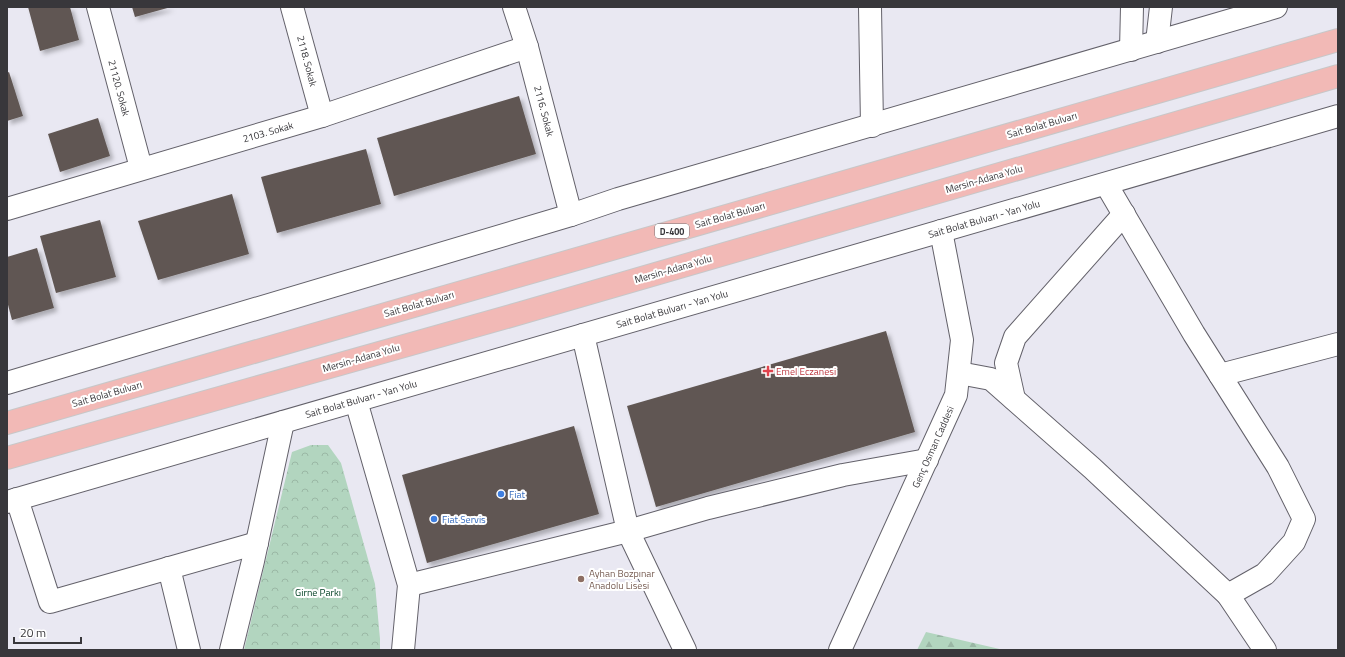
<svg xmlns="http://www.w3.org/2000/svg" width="1345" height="657" viewBox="0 0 1345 657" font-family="'Titillium Web',sans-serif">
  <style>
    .forest { fill: url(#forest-firs) }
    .park { fill: url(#park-crowns) }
    .building { fill: #605753; filter: url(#shadow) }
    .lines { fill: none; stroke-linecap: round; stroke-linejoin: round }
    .minor-casing { stroke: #63616a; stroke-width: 24 }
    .highway-casing { stroke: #c7c7c8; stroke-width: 24 }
    .minor { stroke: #fff; stroke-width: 22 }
    .highway { stroke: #f2b9b6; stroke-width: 22 }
    .health-dot { fill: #e0444e; stroke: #fff; stroke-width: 1.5 }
    .shop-dot { fill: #3f7fe0; stroke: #fff; stroke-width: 1.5 }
    .education-dot { fill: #8d6e63; stroke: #fff; stroke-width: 1.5 }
    .labels { text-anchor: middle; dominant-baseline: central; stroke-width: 4; stroke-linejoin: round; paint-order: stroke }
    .shield { fill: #fff; stroke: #747376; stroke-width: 1 }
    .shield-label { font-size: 9px; font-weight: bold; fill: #38373b }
    .street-label { font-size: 10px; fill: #38373b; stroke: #fff }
    .health-label { font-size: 10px; fill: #be3a42; stroke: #fff; text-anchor: start }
    .shop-label { font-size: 10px; fill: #366cbe; stroke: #fff; text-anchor: start }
    .education-label { font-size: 10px; fill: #785e54; stroke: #fff; text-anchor: start }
    .park-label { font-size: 10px; fill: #004023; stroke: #fff }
  </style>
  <defs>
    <pattern id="forest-firs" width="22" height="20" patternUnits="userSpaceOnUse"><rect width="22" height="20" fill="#b2d5bf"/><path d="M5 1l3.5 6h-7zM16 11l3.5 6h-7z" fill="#9ab7a5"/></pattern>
    <pattern id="park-crowns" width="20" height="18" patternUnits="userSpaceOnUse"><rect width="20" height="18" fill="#b2d5bf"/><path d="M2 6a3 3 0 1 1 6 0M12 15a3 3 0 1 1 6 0" fill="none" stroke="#9ab7a5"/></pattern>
    <filter id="shadow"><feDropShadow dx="3.5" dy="3.5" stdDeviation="2" flood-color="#0004"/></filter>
  </defs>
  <rect width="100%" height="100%" fill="#e9e8f2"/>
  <!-- forest -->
  <polygon class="forest" points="926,632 1004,650 917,650"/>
  <!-- park -->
  <polygon class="park" points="311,445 328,445 341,463 375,584 380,639 380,650 244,650 292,452"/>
  <!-- building -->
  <g class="building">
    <polygon points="28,7 70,7 79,40 40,51"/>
    <polygon points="132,7 171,7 135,17"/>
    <polygon points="9,72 23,116 7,121 7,73"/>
    <polygon points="519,96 536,154 394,196 377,138"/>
    <polygon points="98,118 110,156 60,172 48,134"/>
    <polygon points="366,149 381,204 277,233 261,177"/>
    <polygon points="232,194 249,254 158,280 138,221"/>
    <polygon points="100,220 116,277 56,293 40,236"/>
    <polygon points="37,248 54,308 12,320 7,301 7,257"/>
    <polygon points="886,331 915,432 656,507 627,406"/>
    <polygon points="574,426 599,514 427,563 402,475"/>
  </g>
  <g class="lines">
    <!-- minor casing -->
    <g class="minor-casing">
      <g id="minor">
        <polyline points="98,7 141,168"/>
        <polyline points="292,7 322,116"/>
        <polyline points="514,7 527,47 571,215"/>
        <polyline points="870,7 872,126"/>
        <polyline points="1157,42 1161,7"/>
        <polyline points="1131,50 1132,7"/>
        <polyline points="1106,184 1194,334 1278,467 1304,519 1294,542 1265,574 1228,595"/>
        <polyline points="7,209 322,116 527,47"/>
        <polyline points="583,335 628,531 685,650"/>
        <polyline points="959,373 991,379 1092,468 1228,595 1265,650"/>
        <polyline points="1220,375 1338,344"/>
        <polyline points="7,383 571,215 618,199 1276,7"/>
        <polyline points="1014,399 1006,363 1015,337 1124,214"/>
        <polyline points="356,401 409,585 403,650"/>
        <polyline points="17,499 50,602 257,543"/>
        <polyline points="7,502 1338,116"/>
        <polyline points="169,568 189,650"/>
        <polyline points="409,585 628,531 708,508 843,475 927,460"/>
        <polyline points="231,650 253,561 283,422"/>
        <polyline points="840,650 956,395 962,340 941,231"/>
      </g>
    </g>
    <!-- highway casing -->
    <g class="highway-casing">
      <g id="highway">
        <polyline points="7,423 1338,40"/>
        <polyline points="7,458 521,313 1338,76"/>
      </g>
    </g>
    <!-- minor -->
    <use href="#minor" class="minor"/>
    <!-- highway -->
    <use href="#highway" class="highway"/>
  </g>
  <!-- markers -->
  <path class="health-dot" d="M766 365h4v4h4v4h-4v4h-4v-4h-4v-4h4z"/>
  <g class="shop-dot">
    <circle cx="501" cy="494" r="4"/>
    <circle cx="434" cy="519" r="4"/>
  </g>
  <circle class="education-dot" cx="581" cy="579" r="4"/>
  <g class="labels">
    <!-- shield labels -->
    <rect class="shield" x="655" y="224" width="34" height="14" rx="3"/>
    <g class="shield-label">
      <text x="672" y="231">D-400</text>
    </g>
    <!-- street labels -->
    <g class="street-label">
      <text transform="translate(307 61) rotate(75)">2118. Sokak</text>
      <text transform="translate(119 88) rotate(75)">21120. Sokak</text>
      <text transform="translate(544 111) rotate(75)">2116. Sokak</text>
      <text transform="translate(1042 125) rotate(-16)">Sait Bolat Bulvarı</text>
      <text transform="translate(268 132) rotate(-16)">2103. Sokak</text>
      <text transform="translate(984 179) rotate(-16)">Mersin-Adana Yolu</text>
      <text transform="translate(730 215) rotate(-16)">Sait Bolat Bulvarı</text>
      <text transform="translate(984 219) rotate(-16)">Sait Bolat Bulvarı - Yan Yolu</text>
      <text transform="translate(673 269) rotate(-16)">Mersin-Adana Yolu</text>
      <text transform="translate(419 304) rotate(-16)">Sait Bolat Bulvarı</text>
      <text transform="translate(672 309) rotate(-16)">Sait Bolat Bulvarı - Yan Yolu</text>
      <text transform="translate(361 358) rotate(-16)">Mersin-Adana Yolu</text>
      <text transform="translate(107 394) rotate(-16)">Sait Bolat Bulvarı</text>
      <text transform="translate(361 399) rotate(-16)">Sait Bolat Bulvarı - Yan Yolu</text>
      <text transform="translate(933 447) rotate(-66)">Genç Osman Caddesi</text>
    </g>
    <!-- health labels -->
    <g class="health-label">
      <text x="776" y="371">Emel Eczanesi</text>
    </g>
    <!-- shop labels -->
    <g class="shop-label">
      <text x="509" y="494">Fiat</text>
      <text x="442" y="519">Fiat Servis</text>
    </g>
    <!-- education labels -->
    <g class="education-label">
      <text x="589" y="573">Ayhan Bozpınar<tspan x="589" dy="12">Anadolu Lisesi</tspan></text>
    </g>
    <!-- park labels -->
    <g class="park-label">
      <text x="318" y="592">Girne Parkı</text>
    </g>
  </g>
  <!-- border -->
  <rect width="1345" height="657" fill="none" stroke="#38373b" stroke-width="16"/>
  <!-- scale -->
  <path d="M14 637v6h67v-6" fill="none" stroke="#38373b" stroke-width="2"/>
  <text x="20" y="637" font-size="12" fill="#38373b" stroke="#ffffff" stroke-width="3" paint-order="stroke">20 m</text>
</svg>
